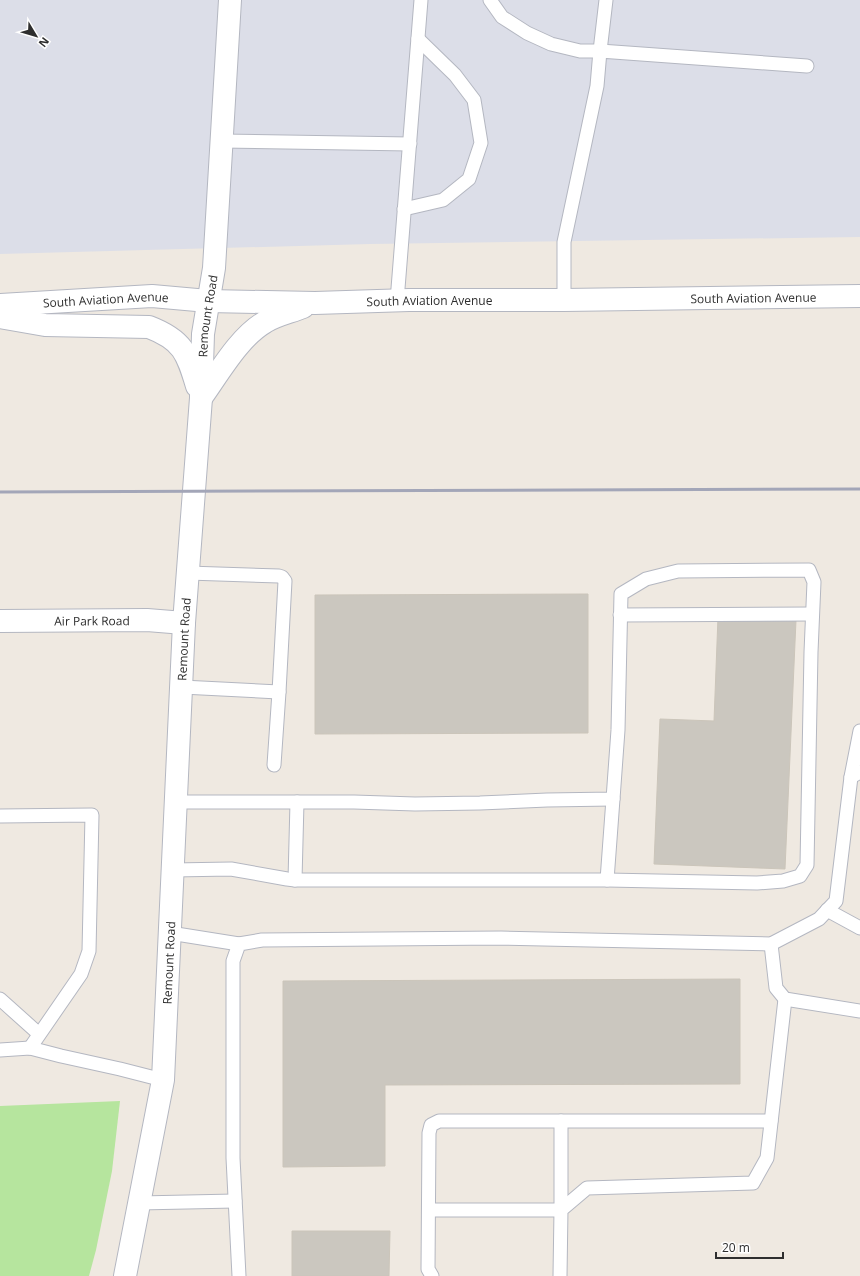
<svg xmlns="http://www.w3.org/2000/svg" width="860" height="1276" viewBox="0 0 860 1276" font-family="'Open Sans',sans-serif">
  <style>
    .airport { fill: #dcdee8 }
    .green { fill: #b6e59e }
    .building { fill: #cbc7bf; stroke: #cbc5ba }
    .lines { fill: none; stroke-linecap: round; stroke-linejoin: round }
    .service-casing { stroke: #b4b7c1; stroke-width: 15 }
    .minor-casing { stroke: #b4b7c1; stroke-width: 24 }
    .tertiary-casing { stroke: #b4b7c1; stroke-width: 24 }
    .service { stroke: #fff; stroke-width: 13 }
    .minor { stroke: #fff; stroke-width: 22 }
    .tertiary { stroke: #fff; stroke-width: 22 }
    .rail { stroke: #a3a6b8; stroke-width: 3 }
    .labels { text-anchor: middle; dominant-baseline: central; stroke-width: 3; stroke-linejoin: round; paint-order: stroke }
    .street-label { font-size: 12px; fill: #2e2e2e; stroke: #fff }
  </style>
  <rect width="100%" height="100%" fill="#efe9e1"/>
  <!-- airport -->
  <polygon class="airport" points="0,0 860,0 860,237 370,244 0,254"/>
  <!-- green -->
  <polygon class="green" points="120,1101 112,1171 96,1250 89,1276 0,1276 0,1106"/>
  <!-- building -->
  <g class="building">
    <polygon points="588,594 588,733 315,734 315,595"/>
    <polygon points="718,617 796,620 785,869 654,864 660,719 714,721"/>
    <polygon points="740,979 740,1084 385,1085 385,1166 283,1167 283,981"/>
    <polygon points="292,1231 390,1231 389,1276 292,1276"/>
  </g>
  <g class="lines">
    <!-- service casing -->
    <g class="service-casing">
      <g id="service">
        <polyline points="490,0 502,17 527,33 551,44 580,51 600,51 606,0"/>
        <polyline points="221,141 410,144"/>
        <polyline points="404,209 443,200 469,179 481,143 474,100 455,75 418,39"/>
        <polyline points="564,300 564,242 597,86 600,51 807,66"/>
        <polyline points="397,301 421,0"/>
        <polyline points="620,615 812,614"/>
        <polyline points="182,687 279,692 285,581 282,577 279,576 188,573"/>
        <polyline points="274,765 279,692"/>
        <polyline points="851,777 860,731"/>
        <polyline points="0,816 92,815 89,951 81,974 30,1048"/>
        <polyline points="173,870 231,869 287,879 295,880 607,880 757,883 783,881 800,876 807,865 811,652 814,582 809,570 678,571 646,579 621,594 618,730 613,799 547,800 480,803 415,804 354,802 176,802"/>
        <polyline points="295,880 297,802"/>
        <polyline points="607,880 613,799"/>
        <polyline points="827,910 860,928"/>
        <polyline points="170,933 239,944"/>
        <polyline points="771,944 776,988 785,999 860,1011"/>
        <polyline points="0,999 39,1034"/>
        <polyline points="0,1050 30,1048 61,1056 120,1069 163,1080"/>
        <polyline points="139,1203 235,1201"/>
        <polyline points="429,1210 561,1210 561,1121"/>
        <polyline points="239,1276 233,1158 233,961 239,944 262,940 501,938 771,944 819,919 836,901 851,777 860,772"/>
        <polyline points="432,1276 428,1269 429,1133 431,1125 439,1121 771,1121"/>
        <polyline points="560,1276 561,1210 587,1188 753,1183 767,1158 785,999"/>
      </g>
    </g>
    <!-- minor casing -->
    <g class="minor-casing">
      <g id="minor">
        <path id="s1" d="M0 621 147 620 184 623"/>
      </g>
    </g>
    <!-- tertiary casing -->
    <g class="tertiary-casing">
      <g id="tertiary">
        <path id="s2" d="M0 305 152 296 208 301 315 303 409 300H564L860 296"/>
        <path d="M0 317 45 325 149 327C183 340 187 353 197 386"/>
        <path d="M201 398C219 373 239 337 265 322 276 315 291 312 303 307"/>
        <path id="s3" d="M125 1276 163 1080 184 623 201 398 203 334 214 268 230 0"/>
      </g>
    </g>
    <!-- service -->
    <use href="#service" class="service"/>
    <!-- minor -->
    <use href="#minor" class="minor"/>
    <!-- tertiary -->
    <use href="#tertiary" class="tertiary"/>
    <!-- rail -->
    <polyline class="rail" points="0,492 860,489"/>
  </g>
  <g class="labels">
    <!-- street labels -->
    <g class="street-label">
      <text stroke="none"><textPath href="#s2" startOffset="754">South Aviation Avenue</textPath></text>
      <text stroke="none"><textPath href="#s2" startOffset="106">South Aviation Avenue</textPath></text>
      <text stroke="none"><textPath href="#s2" startOffset="430">South Aviation Avenue</textPath></text>
      <text stroke="none"><textPath href="#s3" startOffset="965">Remount Road</textPath></text>
      <text stroke="none"><textPath href="#s1" startOffset="92">Air Park Road</textPath></text>
      <text stroke="none"><textPath href="#s3" startOffset="641">Remount Road</textPath></text>
      <text stroke="none"><textPath href="#s3" startOffset="317">Remount Road</textPath></text>
    </g>
  </g>
  <!-- north arrow -->
  <g transform="translate(36 36) rotate(128)" stroke="#ffffff" stroke-width="3" paint-order="stroke">
  <path d="M0-3L7 15L0 10L-7 15Z" fill="#2e2e2e"/>
  <text y="-6" font-size="11" font-weight="bold" text-anchor="middle" fill="#2e2e2e">N</text>
  </g>
  <!-- scale -->
  <path d="M716 1252v6h67v-6" fill="none" stroke="#2e2e2e" stroke-width="2"/>
  <text x="722" y="1252" font-size="12" fill="#2e2e2e" stroke="#ffffff" stroke-width="3" paint-order="stroke">20 m</text>
</svg>
